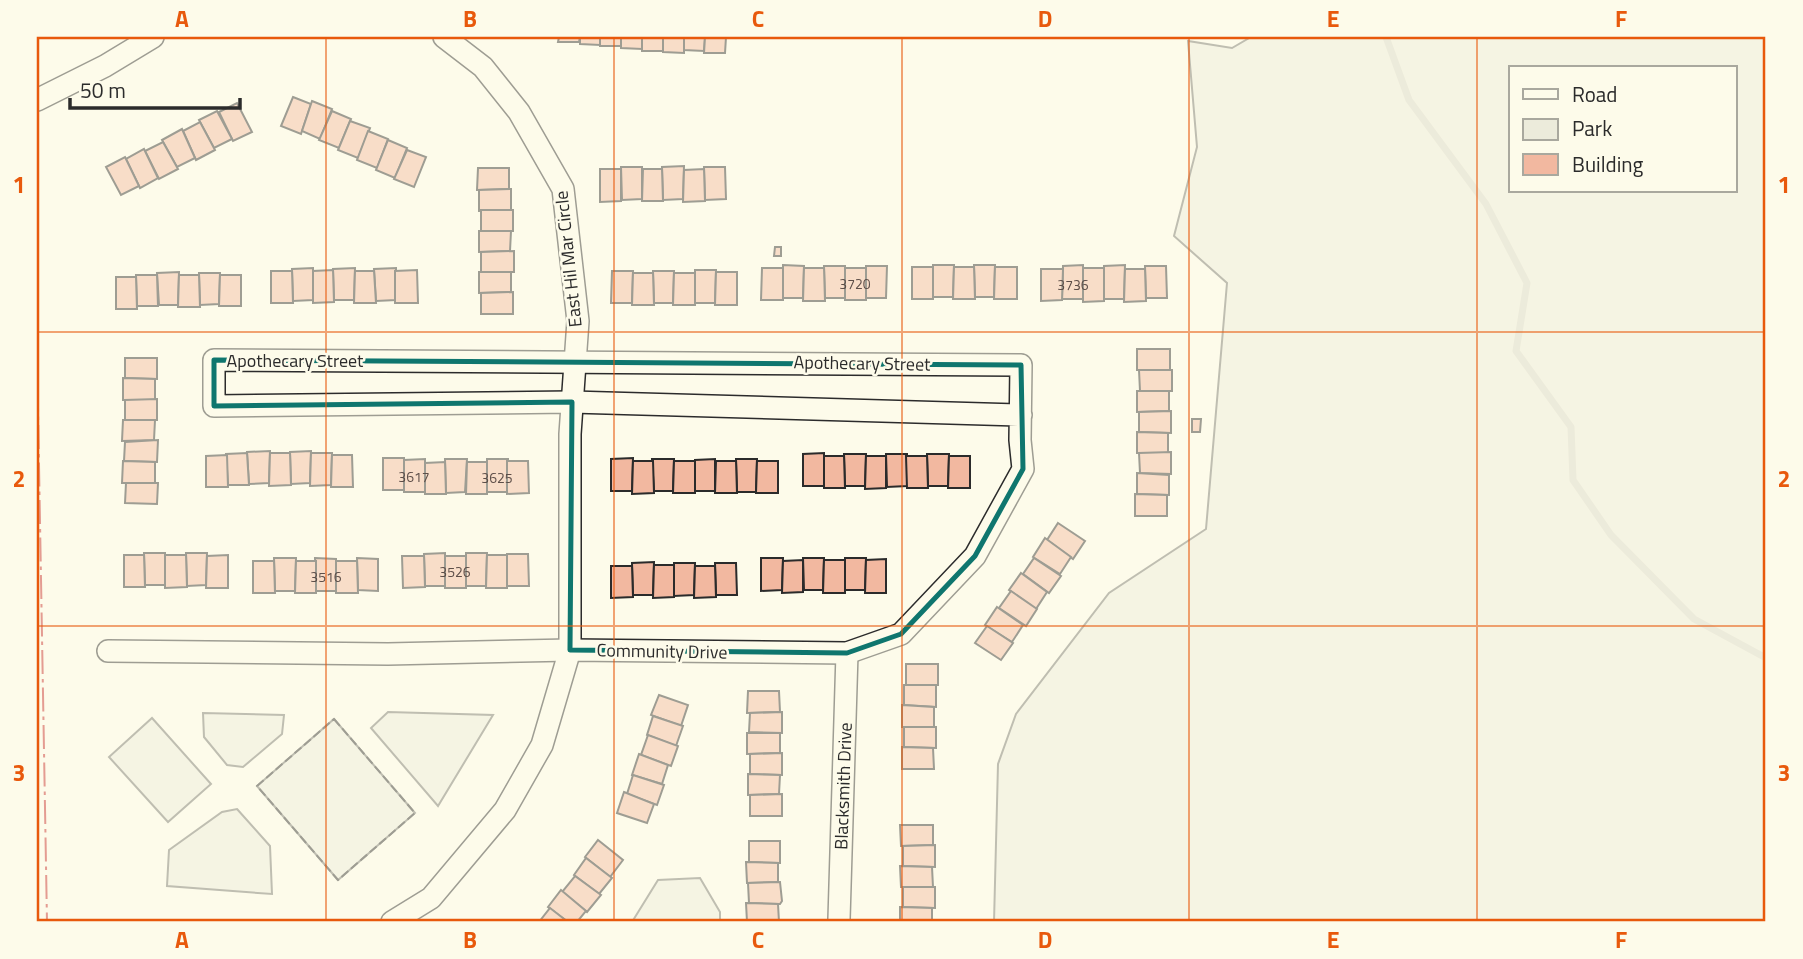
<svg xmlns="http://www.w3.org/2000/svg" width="1803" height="959" viewBox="0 0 1803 959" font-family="'Titillium Web',sans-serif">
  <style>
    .green { fill: #ecebdb; stroke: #74746e; stroke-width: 2; fill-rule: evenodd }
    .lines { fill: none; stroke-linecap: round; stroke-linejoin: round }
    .stream { stroke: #d8d7c9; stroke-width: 7 }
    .building { fill: #f2b8a0; stroke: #2b2b2b; stroke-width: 2 }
    .street-casing { stroke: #2b2b2b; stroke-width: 24 }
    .street { stroke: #fdfbea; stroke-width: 21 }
    .fence { stroke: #2b2b2b; stroke-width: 2; stroke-dasharray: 9 3.5; stroke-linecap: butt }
    .power { stroke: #c62828; stroke-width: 2; stroke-dasharray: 24 5 3.5 5; stroke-linecap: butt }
    .marked { fill: none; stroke: #0f766e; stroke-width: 5; stroke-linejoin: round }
    .grid { fill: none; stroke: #e8590c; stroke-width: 2; stroke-opacity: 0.55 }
    .labels { text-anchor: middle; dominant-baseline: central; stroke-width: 5; stroke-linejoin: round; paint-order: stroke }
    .number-label { font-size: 14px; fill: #5d4e48 }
    .street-label { font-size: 18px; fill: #2b2b2b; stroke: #fdfbea }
    .neatline { fill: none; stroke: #e8590c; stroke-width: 2.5 }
    .grid-label { font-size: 23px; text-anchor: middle; font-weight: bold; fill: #e8590c }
  </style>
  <rect width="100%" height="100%" fill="#fdfbea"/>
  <!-- green -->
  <g class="green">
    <path d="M1251 37H1766V922H994L998 764 1016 714 1109 593 1206 529 1227 283 1174 236 1197 147 1188 41 1232 48ZM1735 68V191H1511V68Z"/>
    <polygon points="388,712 493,715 438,806 371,728"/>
    <polygon points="203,713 284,715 282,734 243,767 227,765 204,737"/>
    <polygon points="152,718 211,784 168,822 109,757"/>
    <polygon points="334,719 415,813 338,880 257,786"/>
    <polygon points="237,809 270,846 272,894 167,886 169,850 222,812"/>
    <polygon points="700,878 720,912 720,922 632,922 658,880"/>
  </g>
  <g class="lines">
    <!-- stream -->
    <polyline class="stream" points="1386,37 1409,100 1486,204 1527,283 1516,351 1571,427 1573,480 1611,535 1694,619 1766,658"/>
  </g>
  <!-- building -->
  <g class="building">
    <polygon points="559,37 580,37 579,42 558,42"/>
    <polygon points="580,37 600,37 600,45 580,44"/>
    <rect x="600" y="37" width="21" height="9"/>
    <polygon points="621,37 642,37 642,49 621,48"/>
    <rect x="642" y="37" width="21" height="14"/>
    <polygon points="663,37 684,37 684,53 663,52"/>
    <polygon points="684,37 705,37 704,51 684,50"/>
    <polygon points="705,37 726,37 725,53 704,53"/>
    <polygon points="293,97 311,104 301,134 281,126"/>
    <polygon points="312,101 332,109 320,139 302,131"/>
    <polygon points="237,103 252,132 233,141 219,112"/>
    <polygon points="217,111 232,139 214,148 199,120"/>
    <polygon points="332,111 351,119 339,148 319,140"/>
    <polygon points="350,121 370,128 358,158 338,150"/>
    <polygon points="200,122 215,150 196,160 183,131"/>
    <polygon points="182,129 195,158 177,167 162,140"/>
    <polygon points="368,131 388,139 377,168 357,160"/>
    <polygon points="388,140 407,148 395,178 376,170"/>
    <polygon points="163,142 178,169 159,179 145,151"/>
    <polygon points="144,149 158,178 140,188 126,159"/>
    <polygon points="407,150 426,157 414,187 394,179"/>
    <polygon points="125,157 139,186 121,195 106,167"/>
    <polygon points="684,166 683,199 663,200 662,167"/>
    <polygon points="621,167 642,167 642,199 622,200"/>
    <polygon points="704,167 725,167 726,199 705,200"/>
    <polygon points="478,168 509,168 509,189 477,190"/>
    <polygon points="600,169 621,169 621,201 600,202"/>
    <polygon points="643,169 662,169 663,201 642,201"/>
    <polygon points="704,169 705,201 683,202 684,170"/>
    <polygon points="511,189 511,210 479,211 479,190"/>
    <rect x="481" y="210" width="32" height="21"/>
    <polygon points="479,231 511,231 510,251 479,252"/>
    <polygon points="775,247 781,247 781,256 774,256"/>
    <polygon points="514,251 514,272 481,272 481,252"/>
    <polygon points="783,265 804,266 803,298 783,298"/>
    <polygon points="933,265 954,265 953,297 933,297"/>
    <polygon points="974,265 995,265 994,297 975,297"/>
    <polygon points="1083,265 1083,299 1062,299 1063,266"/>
    <polygon points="1125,265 1124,299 1104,299 1104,266"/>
    <polygon points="824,266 845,266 845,298 825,298"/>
    <polygon points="866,266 887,266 886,298 866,298"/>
    <polygon points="1145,266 1166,266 1167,298 1146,298"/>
    <rect x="912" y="267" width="21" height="32"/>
    <polygon points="954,267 974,267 975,299 953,299"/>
    <polygon points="995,267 1017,267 1017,299 994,299"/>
    <polygon points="313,268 313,300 293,301 292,269"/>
    <polygon points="355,268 354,300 334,300 333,269"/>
    <polygon points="396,268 396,300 376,301 374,269"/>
    <polygon points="762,268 783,268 783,300 761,300"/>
    <polygon points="804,268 824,268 825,301 803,301"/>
    <rect x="845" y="268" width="21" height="32"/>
    <polygon points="1083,268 1104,268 1104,301 1083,302"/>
    <polygon points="1041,269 1063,269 1062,300 1041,301"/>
    <polygon points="1125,269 1145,269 1146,301 1124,302"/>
    <polygon points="333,270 334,302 313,303 313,271"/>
    <polygon points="417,270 418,303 395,303 395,271"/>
    <polygon points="695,270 716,270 715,303 695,303"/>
    <polygon points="271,271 292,271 293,303 271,303"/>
    <polygon points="355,271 374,271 376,303 354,303"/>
    <polygon points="612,271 633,271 632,303 611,303"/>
    <polygon points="653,271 674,271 673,303 654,303"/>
    <polygon points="179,272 178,305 159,305 157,273"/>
    <polygon points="479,272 511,272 511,292 479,293"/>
    <polygon points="716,272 737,272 737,305 715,305"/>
    <polygon points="199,273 220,273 219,304 200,305"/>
    <polygon points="633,273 653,273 654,305 632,305"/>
    <polygon points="674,273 695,273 695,305 673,305"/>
    <polygon points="136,275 157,275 158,306 137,306"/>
    <polygon points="179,275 199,275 200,307 178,307"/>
    <polygon points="220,275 241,275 241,306 219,306"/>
    <polygon points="116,277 136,277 137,309 116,309"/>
    <polygon points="513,292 513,314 481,314 481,293"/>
    <rect x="1137" y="349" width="33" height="21"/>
    <polygon points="125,358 157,358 157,379 125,378"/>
    <polygon points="1139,370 1172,370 1172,391 1140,391"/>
    <polygon points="123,378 155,379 155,400 123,400"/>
    <polygon points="1137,391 1169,391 1169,411 1137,412"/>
    <polygon points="157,399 157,420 125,420 125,400"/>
    <polygon points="1171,411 1171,433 1139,432 1139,412"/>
    <polygon points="1192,419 1201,419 1200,432 1192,432"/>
    <polygon points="123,420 155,420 154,440 122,441"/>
    <polygon points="1137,432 1168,433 1168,453 1137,453"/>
    <polygon points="158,440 157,462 124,461 125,442"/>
    <polygon points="270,451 269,483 249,484 247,452"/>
    <polygon points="311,451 310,483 291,484 290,452"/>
    <polygon points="1171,452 1171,474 1140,473 1139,453"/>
    <polygon points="247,453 249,485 228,485 226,454"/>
    <polygon points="270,453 290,453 291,485 269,486"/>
    <polygon points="311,453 332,453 331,485 310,486"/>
    <polygon points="824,453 824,486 803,486 803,454"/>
    <polygon points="844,454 866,454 865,486 845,486"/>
    <polygon points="886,454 907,454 907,486 887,487"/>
    <polygon points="927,454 949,454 948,486 928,486"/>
    <polygon points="227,455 228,487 206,487 206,456"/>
    <polygon points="332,455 352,455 353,487 331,487"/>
    <polygon points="824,456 844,456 845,488 824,488"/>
    <polygon points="866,456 886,456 886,488 865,489"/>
    <polygon points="906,456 927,456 928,488 907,488"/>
    <polygon points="949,456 970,456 970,488 948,488"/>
    <rect x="383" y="458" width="21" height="32"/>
    <polygon points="633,458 632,491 611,491 611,459"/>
    <polygon points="425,459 425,492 404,492 404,460"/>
    <polygon points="445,459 467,459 465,492 446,493"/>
    <polygon points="487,459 508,459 507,492 487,492"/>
    <polygon points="652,459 674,459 673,491 654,491"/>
    <polygon points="715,459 715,491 695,491 695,460"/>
    <polygon points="736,459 757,459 756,492 737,492"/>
    <polygon points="123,461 155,462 155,483 122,483"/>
    <polygon points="507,461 528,461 529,493 507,494"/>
    <polygon points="633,461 653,461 654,493 632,494"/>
    <polygon points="674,461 695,461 695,493 673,493"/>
    <polygon points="716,461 736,461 737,493 715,493"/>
    <polygon points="757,461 778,461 778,493 756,493"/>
    <polygon points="445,462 446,494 425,494 425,463"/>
    <polygon points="467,462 487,462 487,494 466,494"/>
    <polygon points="1137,473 1169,475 1169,495 1137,494"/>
    <polygon points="126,483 158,483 157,504 125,503"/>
    <polygon points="1135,494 1167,495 1167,516 1135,516"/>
    <polygon points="1058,523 1085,541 1073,559 1047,540"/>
    <polygon points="1045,538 1071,557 1060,574 1033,557"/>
    <polygon points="144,553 165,553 165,585 145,585"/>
    <polygon points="186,553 207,553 206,585 187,586"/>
    <polygon points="445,553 445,586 425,586 424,554"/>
    <polygon points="466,553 487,553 486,586 466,586"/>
    <polygon points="507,554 528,554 529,586 507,586"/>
    <polygon points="124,555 144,555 145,587 124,587"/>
    <polygon points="165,555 186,555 187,587 165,588"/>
    <polygon points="228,555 228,588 206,588 207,556"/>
    <polygon points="487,555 507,555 507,588 486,588"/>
    <polygon points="402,556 424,556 425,587 403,588"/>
    <rect x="445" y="556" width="21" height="32"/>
    <polygon points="274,558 296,558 295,591 275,591"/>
    <polygon points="315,558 336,559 336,591 316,591"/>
    <polygon points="357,558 378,559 378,591 358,590"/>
    <polygon points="761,558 783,558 782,590 761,591"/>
    <polygon points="803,558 824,558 823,590 804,590"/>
    <polygon points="845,558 866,558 865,590 845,590"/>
    <polygon points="1034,558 1061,576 1049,593 1023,574"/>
    <polygon points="886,559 886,593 865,593 866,560"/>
    <polygon points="803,560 803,592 782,593 783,561"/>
    <polygon points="824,560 845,560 845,593 823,593"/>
    <polygon points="253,561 274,561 275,593 253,593"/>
    <polygon points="296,561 316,561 316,593 295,593"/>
    <polygon points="336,561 357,561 358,593 336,593"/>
    <polygon points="654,562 653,595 633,595 632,563"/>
    <polygon points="674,563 695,563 694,595 674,596"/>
    <polygon points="715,563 736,563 737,595 716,595"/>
    <polygon points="654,565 674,565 674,597 653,598"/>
    <polygon points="611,566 632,566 633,597 611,598"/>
    <polygon points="695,566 715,566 716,597 694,598"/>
    <polygon points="1021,573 1047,592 1036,609 1009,590"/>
    <polygon points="1011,591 1037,609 1026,626 999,608"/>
    <polygon points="997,607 1023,625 1012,642 985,625"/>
    <polygon points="987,626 1013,643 1001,660 975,643"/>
    <rect x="906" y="664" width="32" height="21"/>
    <polygon points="904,685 936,685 936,707 904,705"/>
    <polygon points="748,691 779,691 780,712 747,713"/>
    <polygon points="659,695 688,705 681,726 651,715"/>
    <polygon points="902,705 934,707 934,727 902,727"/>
    <polygon points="782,712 782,733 749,732 750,713"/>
    <polygon points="653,716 683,726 676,746 647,735"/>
    <polygon points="904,727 936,727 936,748 904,747"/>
    <polygon points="747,733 780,733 780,753 747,754"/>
    <polygon points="648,735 678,746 671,766 641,755"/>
    <polygon points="902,747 933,748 934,769 902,769"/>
    <polygon points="782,753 782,775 750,774 750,754"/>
    <polygon points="639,754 668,765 662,784 632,775"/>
    <polygon points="748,774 780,775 779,794 748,795"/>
    <polygon points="633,775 664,785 657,805 627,794"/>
    <polygon points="624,792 654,804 647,823 617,813"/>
    <polygon points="782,794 782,816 750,816 750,795"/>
    <polygon points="900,825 933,825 933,845 901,846"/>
    <polygon points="598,840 623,860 610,877 585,857"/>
    <polygon points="749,841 780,841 780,863 749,862"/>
    <polygon points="935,845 935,867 903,866 903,846"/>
    <polygon points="586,858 612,878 599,894 574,875"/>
    <polygon points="746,862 778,863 778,882 747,883"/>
    <polygon points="900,866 932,867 933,887 901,887"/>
    <polygon points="575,876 601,895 587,912 562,892"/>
    <polygon points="780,882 782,901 780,904 749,903 748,883"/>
    <polygon points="903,887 935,887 935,908 903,907"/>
    <polygon points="561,890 586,911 577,922 568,922 548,907"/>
    <polygon points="746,903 778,904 779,922 747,922"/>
    <polygon points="900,907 932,908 932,922 900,922"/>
    <polygon points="550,908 568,922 539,922"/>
  </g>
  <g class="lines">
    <!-- street casing -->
    <g class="street-casing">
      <g id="street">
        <polyline points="37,100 105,66 153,37"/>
        <polyline points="108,651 388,654 570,650 847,653 901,634 975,556 1023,469 1020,440 1021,365 214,360 214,406 572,402 1021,415"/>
        <polyline points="839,919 847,653"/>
        <polyline points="392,922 431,898 505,810 542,745 570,650 570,434 578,321 563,189 519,112 483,67 444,37"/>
      </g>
    </g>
    <!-- street -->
    <use href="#street" class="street"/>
    <!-- fence -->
    <polygon class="fence" points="334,719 415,813 338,880 257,786"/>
    <!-- power -->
    <polyline class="power" points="37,350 47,922"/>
  </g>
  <!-- marked area -->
  <path d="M0 0H1803V959H0ZM214 360 1021 365 1023 469 975 556 901 634 847 653 570 650 572 402 214 406Z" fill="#fdfbea" fill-opacity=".55" fill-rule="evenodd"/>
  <path class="marked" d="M214 360 1021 365 1023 469 975 556 901 634 847 653 570 650 572 402 214 406Z"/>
  <!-- grid -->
  <path class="grid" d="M326 37V922M614 37V922M902 37V922M1189 37V922M1477 37V922M37 332H1766M37 626H1766"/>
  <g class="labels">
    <!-- number labels -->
    <g class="number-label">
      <text x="855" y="283">3720</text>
      <text x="1073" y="284">3736</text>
      <text x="414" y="476">3617</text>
      <text x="497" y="477">3625</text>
      <text x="455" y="571">3526</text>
      <text x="326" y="576">3516</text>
    </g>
    <!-- street labels -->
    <g class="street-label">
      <text transform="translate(568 259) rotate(-96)">East Hil Mar Circle</text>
      <text x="295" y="360">Apothecary Street</text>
      <text transform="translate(862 363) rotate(1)">Apothecary Street</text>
      <text transform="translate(662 651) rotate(1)">Community Drive</text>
      <text transform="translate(843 786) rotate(-88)">Blacksmith Drive</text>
    </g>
  </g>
  <!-- border -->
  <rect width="1803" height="959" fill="none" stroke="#fdfbea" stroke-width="77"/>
  <!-- legend -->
  <rect x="1509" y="66" width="228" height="126" fill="#fdfbea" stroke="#a9a89e" stroke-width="2"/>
  <rect x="1523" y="89" width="35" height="10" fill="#fdfbea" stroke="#a9a89e" stroke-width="2"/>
  <text x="1572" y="102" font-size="21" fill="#2b2b2b">Road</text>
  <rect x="1523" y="119" width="35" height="21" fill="#ecebdb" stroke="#a9a89e" stroke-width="2"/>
  <text x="1572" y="136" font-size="21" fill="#2b2b2b">Park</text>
  <rect x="1523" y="154" width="35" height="21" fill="#f2b8a0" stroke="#a9a89e" stroke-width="2"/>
  <text x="1572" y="172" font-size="21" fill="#2b2b2b">Building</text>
  <!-- scale -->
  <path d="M70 98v10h170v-10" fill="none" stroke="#2b2b2b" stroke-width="3.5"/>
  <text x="80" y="98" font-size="21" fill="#2b2b2b" stroke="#fdfbea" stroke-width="5" paint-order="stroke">50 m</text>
  <rect x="38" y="38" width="1726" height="882" class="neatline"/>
  <g class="grid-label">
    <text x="182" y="27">A</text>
    <text x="470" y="27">B</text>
    <text x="758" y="27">C</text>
    <text x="1045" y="27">D</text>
    <text x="1333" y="27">E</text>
    <text x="1621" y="27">F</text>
    <text x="19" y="193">1</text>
    <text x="1784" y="193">1</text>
    <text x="19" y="487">2</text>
    <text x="1784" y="487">2</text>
    <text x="19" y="781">3</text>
    <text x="1784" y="781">3</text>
    <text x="182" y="948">A</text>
    <text x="470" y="948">B</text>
    <text x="758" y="948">C</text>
    <text x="1045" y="948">D</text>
    <text x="1333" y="948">E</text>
    <text x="1621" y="948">F</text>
  </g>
</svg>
